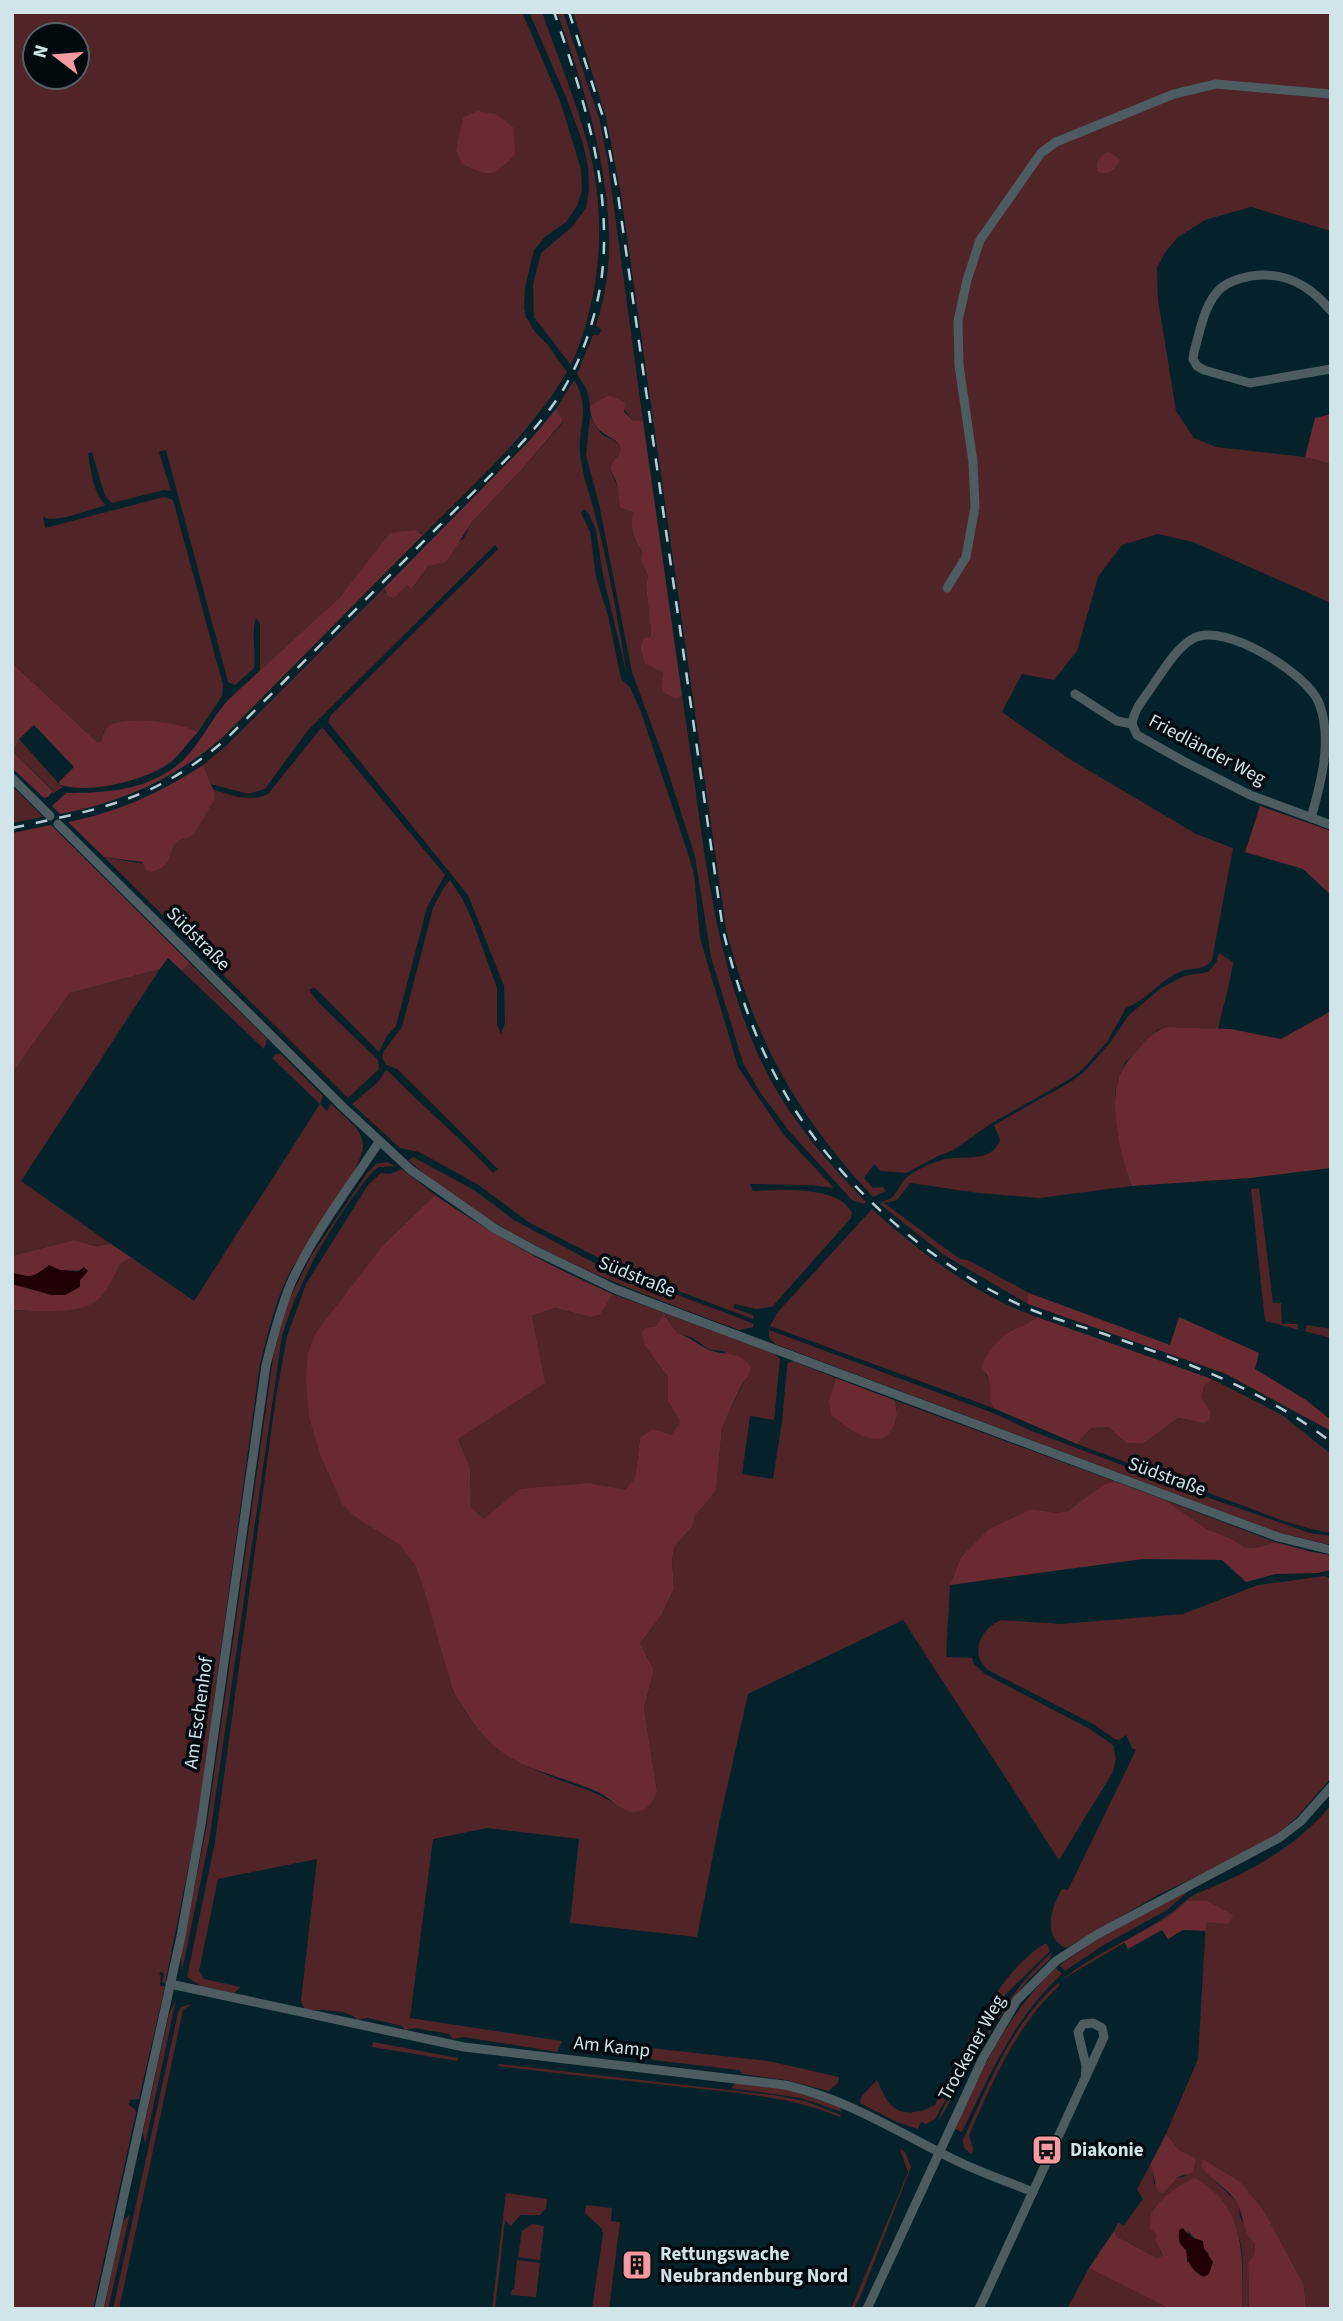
<svg xmlns="http://www.w3.org/2000/svg" width="1343" height="2321" viewBox="0 0 1343 2321" font-family="'Source Sans 3',sans-serif">
  <style>
    .green { fill: #512428; fill-rule: evenodd }
    .forest { fill: #692b31; fill-rule: evenodd }
    .water { fill: #210003 }
    .lines { fill: none; stroke-linecap: round; stroke-linejoin: round }
    .street { stroke: #4c5c61; stroke-width: 9 }
    .rail { stroke: #b9ced4; stroke-width: 2.5; stroke-dasharray: 12 12; stroke-linecap: butt }
    .labels { text-anchor: middle; dominant-baseline: central; stroke-width: 7; stroke-linejoin: round; paint-order: stroke }
    .street-label { font-size: 19px; fill: #d0e4ea; stroke: #000a0f }
    .poi-label { font-size: 19px; font-weight: bold; fill: #d0e4ea; stroke: #000a0f; text-anchor: start }
  </style>
  <rect width="100%" height="100%" fill="#05222a"/>
  <!-- green -->
  <g class="green">
    <path d="M12 12H522L560 101 581 169 582 190 577 206 566 222 545 237 534 250 525 288 524 308 526 317 535 332 548 345 567 372C530 434 474 484 423 535L421 532 390 534 339 598 260 671V623L256 618C251 634 256 651 254 668L235 685 228 682 166 450 159 452 171 491 164 490 112 503 105 496 92 452 88 453C91 470 93 494 106 505 91 509 56 524 43 517L45 528 164 497 173 500 223 685 222 696 198 732 160 722 104 731 101 741 97 742 12 663ZM35 35H77V77H35Z"/>
    <path d="M529 12H542C558 58 577 103 589 149 607 220 601 298 571 365L534 317 533 285 541 253 572 227 586 208 589 190 588 166 583 143 566 97Z"/>
    <path d="M557 12H563L599 118 607 157 643 421H634L611 395 590 405 587 390 577 374 593 335H599L601 330 596 325C630 228 591 105 557 12Z"/>
    <path d="M573 12H1331V231L1251 207 1205 220 1177 238 1164 254 1157 268 1158 300 1176 411 1194 438 1216 447 1305 457 1331 464V603L1193 542 1158 534 1122 545 1098 577 1077 651 1054 680 1022 674 1002 712 1068 758 1196 834 1233 848 1212 960C1204 971 1194 967 1182 971 1161 979 1147 1000 1126 1008L1107 1042 1083 1069 1070 1079 992 1123 952 1151 938 1156 906 1173 881 1171 874 1164 864 1178 873 1188 883 1187 886 1191 873 1197C795 1112 755 1041 726 929L621 195 606 117Z"/>
    <path d="M574 380C591 407 578 425 580 453 582 473 589 493 594 511 609 565 618 622 627 676L603 575 596 530 589 514 584 509 581 513 590 532 596 577 608 616 621 679 630 687 641 712 689 857 694 874 700 938 738 1067 784 1135 834 1188 810 1185 750 1184 753 1191C779 1190 839 1185 852 1213L851 1218 772 1307 756 1309 735 1304 733 1308 753 1315V1319L625 1271 530 1223 477 1184 419 1152 400 1148 352 1104 378 1082 386 1070C393 1074 396 1080 402 1085 432 1115 465 1142 493 1173L498 1169 397 1069 386 1065 382 1057 384 1051 402 1027 433 908 443 889 450 880 463 900 473 922 497 988V1024L501 1034 505 1023 504 986 468 895 328 722 331 715 498 549 495 545 308 730 265 789 248 794 211 784 203 765 228 744 384 588 385 593 407 584 413 588 428 566 464 538 472 522 524 467 563 422 556 409Z"/>
    <path d="M590 417C594 423 598 431 603 435 609 439 618 440 620 448 622 457 612 459 611 466 609 477 624 488 619 503L634 512C630 529 634 536 642 551L641 560 648 576 646 586 651 632 645 664 663 673 661 685 677 699 682 695C702 820 708 951 764 1067 789 1118 827 1162 866 1202L864 1204 852 1200 789 1131 760 1092 743 1063 711 957 695 856 663 756 632 672 599 504 586 455Z"/>
    <path d="M322 727 445 875 427 907 396 1026 387 1036 379 1052 314 987 309 990 319 1003 378 1060 379 1069 348 1098 104 857 145 864 168 862 174 846 178 841 190 837 215 794 212 789C231 795 249 803 268 794Z"/>
    <polygon points="19,739 60,785 63,787 52,794 53,790 13,752"/>
    <polygon points="12,786 43,817 12,823"/>
    <path d="M1219 953 1233 962C1230 985 1223 1006 1218 1029L1167 1027 1157 1030 1125 1063 1118 1079 1115 1095 1128 1176 1132 1186 1039 1198 979 1193 910 1183 897 1200 884 1203 960 1259 968 1260 1029 1293 1027 1297 1028 1304 944 1255 880 1204C883 1201 887 1200 890 1199 897 1194 900 1183 907 1177 916 1170 931 1163 942 1160 960 1154 991 1165 1000 1140L994 1125 1072 1081 1085 1071 1109 1044 1129 1015 1161 988 1184 976 1208 972 1216 963Z"/>
    <polygon points="190,963 267,1039 264,1049 182,971"/>
    <polygon points="160,969 21,1181 111,1244 95,1246 73,1240 12,1256 12,1073 70,993"/>
    <path d="M276 1054H281L323 1096 320 1104 327 1111 331 1104C343 1116 363 1128 363 1146 363 1170 302 1248 288 1276 274 1304 268 1334 260 1364L197 1824 165 1984 162 1982 164 1973 160 1972 159 1974 161 1975 160 1986H165L139 2099 130 2100 129 2105 135 2109 136 2112 93 2309H12V1310L33 1311 115 1272 121 1263 132 1258 194 1301 320 1104 272 1058Z"/>
    <path d="M413 1157 474 1190 514 1220 600 1266 742 1319 753 1324V1327L739 1330C622 1287 503 1243 408 1160Z"/>
    <path d="M387 1162 396 1166 379 1167 373 1171C334 1219 300 1276 282 1336L209 1841 182 1971 181 1956 207 1824 274 1351 288 1302 311 1256 367 1173 376 1164Z"/>
    <path d="M402 1169 435 1195 384 1244 354 1516C369 1525 388 1533 401 1545 427 1570 442 1651 452 1688 473 1733 504 1758 550 1776 580 1789 595 1789 624 1810L657 1791 644 1708 654 1670 640 1643 661 1616 674 1589 672 1559 675 1546 692 1527 694 1515 716 1491 722 1428 742 1385 749 1375 723 1351 710 1350 691 1337 678 1334 665 1315 656 1326 645 1328V1346L668 1377V1401L680 1422 671 1435 640 1438 635 1478 625 1491 590 1483 484 1519 471 1507 470 1467 458 1439 532 1316 555 1308 591 1317 600 1315 613 1294 773 1353 780 1359 774 1420 750 1416 742 1474 773 1479 782 1422 787 1367 788 1363 793 1361 836 1378 829 1400 896 1422 897 1409 894 1400 1114 1481C1094 1489 1076 1514 1055 1513 1047 1512 1040 1510 1032 1509L961 1557 950 1585 946 1657 972 1658 974 1664 985 1674 1090 1729 1113 1745 1116 1758 1113 1772 1059 1860 903 1620 748 1694 720 1819 697 1937 570 1923 579 1839 487 1828 433 1839 410 2018 562 2041 557 2052 464 2037 453 2039 449 2034 415 2028 405 2030 402 2026 368 2018 358 2020C345 2007 321 2012 305 2009L301 2001 317 1859 218 1879 199 1971 204 1979 241 1987 234 1993 201 1986 187 1977 215 1842 276 1397 287 1337 306 1284 368 1185 381 1173 390 1174Z"/>
    <polygon points="1259,1188 1273,1303 1281,1303 1282,1324 1298,1324 1298,1329 1305,1331 1307,1325 1331,1329 1331,1338 1265,1321 1251,1189"/>
    <path d="M872 1209C917 1250 978 1297 1037 1317L1031 1323 1012 1330 985 1374 989 1379 990 1399 993 1408 770 1326 777 1313Z"/>
    <polygon points="769,1330 993,1413 1034,1432 1215,1500 1310,1533 1331,1536 1331,1545 1280,1533 775,1344 769,1337"/>
    <polygon points="1212,1379 1282,1415 1331,1454 1331,1533 1311,1529 1284,1521 1077,1444 1091,1428 1108,1427 1126,1443 1143,1444 1178,1418 1203,1423 1210,1419 1211,1413 1202,1398 1204,1386"/>
    <polygon points="1165,1500 1275,1542 1255,1548 1244,1547 1232,1539 1207,1529"/>
    <path d="M1325 1576 1331 1579V1778L1297 1817 1276 1835 1220 1865 1158 1895 1066 1948C1041 1937 1052 1906 1062 1889L1068 1890 1136 1750 1132 1748 1126 1735 1119 1740 1115 1739 1093 1724 988 1670C969 1654 980 1629 1001 1620L1061 1624 1183 1614 1258 1585Z"/>
    <path d="M1331 1805V2309H1306L1304 2285 1264 2211 1206 2173 1234 2199 1239 2206 1240 2217 1255 2244 1254 2255 1248 2262 1249 2309H1242C1243 2263 1248 2236 1219 2198L1157 2205 1150 2216 1149 2229 1156 2232 1155 2240 1163 2255 1158 2258C1143 2252 1132 2243 1117 2237L1114 2231 1118 2223 1124 2225 1143 2199 1137 2189 1150 2165 1153 2170 1154 2184 1185 2176 1196 2158 1179 2150 1166 2134 1198 2059 1206 1922 1187 1901 1170 1916 1063 1979C1095 1953 1134 1939 1168 1915 1179 1908 1186 1898 1198 1893 1246 1874 1297 1847 1331 1805Z"/>
    <polygon points="1191,1889 1167,1910 1102,1946 1065,1971 1060,1965 1099,1938"/>
    <path d="M1044 1944H1047L1050 1951 1006 1994 986 2026 980 2025 983 2031 935 2119 926 2124 921 2122 918 2129 897 2122 860 2103 861 2097 877 2080C881 2088 885 2100 892 2106 903 2117 923 2112 935 2105 960 2055 996 1974 1044 1944Z"/>
    <path d="M1052 1952 1050 1959 1028 1980 997 2021 938 2122C944 2102 959 2079 971 2060 997 2017 1015 1986 1052 1952Z"/>
    <path d="M1056 1968 1062 1974C1014 2018 990 2074 962 2132L955 2129C959 2114 968 2099 975 2084 997 2041 1020 2001 1056 1968Z"/>
    <path d="M1058 1983 1060 1985C1017 2024 992 2083 969 2135L973 2149 971 2154 964 2148 963 2140C988 2085 1012 2023 1058 1983Z"/>
    <polygon points="176,2000 145,2145 143,2131 169,2014"/>
    <polygon points="192,2004 183,2010 119,2309 113,2309 178,2013 181,2007"/>
    <polygon points="373,2042 458,2058 458,2061 372,2047"/>
    <polygon points="651,2048 768,2061 839,2077 838,2083 828,2091 786,2080 743,2074 739,2070 653,2060 650,2057"/>
    <path d="M499 2064 773 2095 805 2101 841 2115 840 2117C791 2096 737 2093 684 2087 622 2080 560 2074 498 2066Z"/>
    <polygon points="736,2083 784,2089 839,2106 842,2112 801,2098 731,2088"/>
    <polygon points="854,2122 905,2152 911,2167 863,2290 854,2309 851,2309 908,2172 900,2149"/>
    <polygon points="506,2193 547,2199 546,2208 540,2215 520,2215 511,2226 505,2220 495,2309 492,2309"/>
    <polygon points="586,2205 612,2208 611,2221 620,2222 609,2309 592,2309 603,2234 602,2229 585,2213"/>
    <polygon points="130,2214 108,2309 104,2309 122,2223"/>
    <polygon points="532,2224 544,2226 540,2260 518,2257 522,2231"/>
    <polygon points="517,2260 540,2263 536,2297 511,2295 512,2289 514,2289"/>
    <polygon points="1089,2268 1171,2308 1171,2309 1067,2309"/>
  </g>
  <!-- forest -->
  <g class="forest">
    <path d="M477 111 496 114 514 128 515 155C491 178 492 177 462 164L456 150 463 118Z"/>
    <path d="M1109 152 1120 159C1117 169 1108 177 1097 171V162L1105 153Z"/>
    <path d="M610 395 625 403 624 412 634 421H643L682 695 677 699 663 692 661 685 663 673 645 664 641 647 644 638 650 637 651 632 646 586 648 576 641 560 642 551C633 536 630 529 633 512L620 507C618 497 620 493 616 481 614 476 610 471 611 466 613 458 622 456 620 447 616 434 590 437 590 405Z"/>
    <polygon points="556,409 563,421 524,467 472,522 446,562 428,566 412,589 407,585 394,598 388,596 384,588 530,440"/>
    <polygon points="1331,414 1331,464 1305,457 1315,418"/>
    <path d="M416 530 423 535 223 737C175 779 122 802 60 814L52 806 66 793C103 793 143 791 175 767 198 750 210 720 229 699L339 598 390 533Z"/>
    <path d="M12 663 97 742 101 741C103 735 104 730 109 726 126 715 180 722 198 732 189 741 181 753 172 761 147 781 89 794 60 785L59 782 74 767 34 725 19 739 13 752 53 791 48 797 44 798 12 768Z"/>
    <path d="M203 765 215 794 214 800 196 831 190 837 178 841 174 846 168 862 161 868 151 872 147 871 142 862 104 857 68 822C118 812 160 793 203 765Z"/>
    <polygon points="1260,806 1331,831 1331,895 1303,869 1245,852"/>
    <polygon points="51,825 190,963 182,971 168,958 160,969 70,993 12,1073 12,833"/>
    <path d="M1331 1011V1168L1250 1178 1132 1186C1121 1160 1109 1104 1119 1077 1124 1064 1132 1056 1141 1046 1150 1037 1155 1030 1167 1027L1231 1029 1281 1039Z"/>
    <path d="M435 1195C492 1234 550 1267 613 1294L600 1315 591 1317 555 1308 532 1316 545 1383 458 1439 470 1467 471 1507 484 1519 520 1489 590 1483 625 1490 635 1478 640 1438 653 1429 671 1435 680 1422 668 1401V1377L645 1346 642 1332 645 1328 656 1326 664 1314 678 1334C692 1337 697 1345 709 1350 724 1356 740 1350 751 1367L749 1375 741 1386 722 1428 716 1491 695 1515 692 1527 675 1546 672 1559 674 1589 661 1616 640 1643 654 1670 644 1708 657 1791C654 1801 648 1811 635 1812 622 1813 612 1800 602 1794 570 1778 533 1774 502 1752 483 1739 461 1708 452 1688L425 1592 415 1565 400 1545 354 1516 342 1504 320 1454 309 1417 306 1377 308 1353 315 1334 384 1244Z"/>
    <path d="M73 1240 95 1246 111 1244 132 1258 121 1263C113 1276 108 1292 96 1301 77 1315 35 1311 12 1310V1284L52 1295 80 1280 88 1271 60 1270 49 1266C31 1279 32 1277 12 1273V1256Z"/>
    <polygon points="1029,1293 1170,1345 1179,1317 1259,1353 1255,1369 1306,1400 1331,1420 1331,1431 1226,1374 1028,1304 1027,1297"/>
    <path d="M1037 1317 1212 1379 1204 1386 1202 1398 1211 1413 1210 1420 1203 1423 1178 1418 1143 1444 1126 1443 1108 1427 1091 1428 1077 1444 993 1408 990 1399 989 1379 982 1367C986 1352 998 1339 1011 1331 1020 1326 1029 1325 1037 1317Z"/>
    <path d="M836 1378 894 1400C898 1410 898 1418 893 1427 880 1455 845 1426 831 1415L829 1400Z"/>
    <polygon points="1114,1481 1165,1500 1207,1529 1232,1539 1244,1547 1255,1548 1275,1542 1312,1552 1331,1555 1331,1570 1318,1573 1276,1574 1246,1582 1222,1560 1143,1559 950,1585 961,1557 989,1529 1032,1509 1056,1513 1068,1511 1102,1486"/>
    <polygon points="1187,1901 1207,1901 1233,1915 1229,1924 1207,1922 1206,1931 1183,1930 1168,1939 1162,1930 1128,1949 1124,1942 1170,1916"/>
    <path d="M1166 2134 1179 2150 1196 2158 1193 2172 1178 2177 1163 2193 1158 2192C1154 2183 1155 2173 1150 2165Z"/>
    <path d="M1203 2159 1240 2182 1264 2211 1304 2285 1306 2309H1249L1248 2262 1254 2255 1255 2244C1241 2230 1245 2218 1237 2203 1229 2188 1210 2181 1201 2166Z"/>
    <path d="M1195 2178C1247 2207 1243 2258 1242 2309H1171L1089 2268 1114 2231 1117 2237C1132 2243 1143 2252 1158 2258L1163 2255 1155 2240 1156 2233 1149 2229C1150 2225 1149 2221 1150 2217 1155 2202 1181 2183 1195 2178ZM1188 2231 1209 2254 1187 2262Z"/>
  </g>
  <!-- water -->
  <g class="water">
    <path d="M49 1265 60 1270 78 1272 84 1267 88 1271 80 1280V1287L65 1295H52L12 1284V1273C32 1277 31 1279 49 1265Z"/>
    <path d="M1183 2228 1191 2237 1203 2241 1204 2249 1213 2262 1209 2274 1204 2277C1192 2271 1187 2263 1186 2250 1179 2244 1178 2240 1179 2230Z"/>
  </g>
  <g class="lines">
    <!-- street -->
    <g class="street">
      <path d="M1331 311C1310 285 1285 271 1251 276 1241 278 1229 281 1221 288 1204 303 1200 332 1194 352L1193 359 1197 366 1204 370 1250 383 1331 369"/>
      <polyline points="947,588 966,557 975,507 973,462 959,365 958,321 967,280 980,240 1041,153 1056,142 1174,94 1216,84 1331,94"/>
      <polyline points="1075,694 1117,721 1132,724 1137,735 1185,762 1250,795 1331,825"/>
      <path d="M1132 724C1134 708 1147 695 1155 682 1165 668 1177 647 1194 638 1224 622 1307 673 1319 703 1333 739 1321 783 1311 818"/>
      <polyline points="12,778 50,816"/>
      <polyline points="58,824 343,1107 411,1170 494,1228 534,1250 615,1289 667,1309 1278,1537 1331,1550"/>
      <path d="M170 1984 464 2047 785 2085C849 2100 894 2130 953 2159 979 2172 1006 2181 1033 2192"/>
      <path d="M99 2309 181 1936 201 1825 266 1365C273 1337 280 1310 291 1283 312 1236 350 1186 379 1142"/>
      <polyline points="867,2309 983,2058 1017,2000 1056,1961 1096,1935 1279,1838 1301,1821 1331,1787"/>
      <polyline points="979,2309 1104,2037 1102,2028 1093,2023 1083,2024 1078,2032 1086,2066 1085,2079"/>
    </g>
    <!-- rail -->
    <g class="rail">
      <path d="M569 12 603 117 618 195 723 930C734 976 749 1023 770 1065 819 1168 923 1263 1027 1308 1053 1319 1081 1326 1107 1335 1186 1362 1264 1390 1331 1442"/>
      <path d="M12 828C100 809 154 801 225 740 297 669 367 598 438 527 478 487 534 437 563 390 585 353 599 308 603 265 610 179 582 92 554 12"/>
    </g>
  </g>
  <!-- icons -->
  <defs>
    <g id="bus-square" transform="scale(1.575)"><rect x="-9" y="-9" width="18" height="18" rx="4" fill="#f49aa0" stroke="#000a0f"/><path d="M-5-6H5V4H4V6H2V4H-2V6H-4V4H-5ZM-3.5-4V0h7V-4ZM-3.5 1.2v1.5H-2V1.2ZM2 1.2v1.5H3.5V1.2Z" fill="#111"/></g>
    <g id="building-square" transform="scale(1.575)"><rect x="-9" y="-9" width="18" height="18" rx="4" fill="#f49aa0" stroke="#000a0f"/><path d="M-4-6H4V6H1V3H-1V6H-4ZM-2.5-4.3h1.7v1.8h-1.7ZM.8-4.3h1.7v1.8H.8ZM-2.5-1h1.7V.8h-1.7ZM.8-1h1.7V.8H.8Z" fill="#111"/></g>
  </defs>
  <g fill-rule="evenodd">
    <use href="#bus-square" x="1047" y="2150"/>
    <use href="#building-square" x="637" y="2265"/>
  </g>
  <g class="labels">
    <!-- street labels -->
    <g class="street-label">
      <text transform="translate(1207 750) rotate(28)">Friedländer Weg</text>
      <text transform="translate(198 939) rotate(45)">Südstraße</text>
      <text transform="translate(637 1277) rotate(22)">Südstraße</text>
      <text transform="translate(1167 1477) rotate(20)">Südstraße</text>
      <text transform="translate(199 1713) rotate(-82)">Am Eschenhof</text>
      <text transform="translate(612 2047) rotate(6)">Am Kamp</text>
      <text transform="translate(972 2048) rotate(-61)">Trockener Weg</text>
    </g>
    <!-- poi labels -->
    <g class="poi-label">
      <text x="1070" y="2150">Diakonie</text>
      <text x="660" y="2254">Rettungswache<tspan x="660" dy="22">Neubrandenburg Nord</tspan></text>
    </g>
  </g>
  <!-- border -->
  <rect width="1343" height="2321" fill="none" stroke="#d0e4ea" stroke-width="28"/>
  <!-- north arrow -->
  <g transform="translate(56 56) rotate(286)"><circle r="33" fill="#000a0f" stroke="#536167" stroke-width="2"/>
  <path d="M0-5L12 26L0 18L-12 26Z" fill="#f49aa0"/>
  <text y="-10" font-size="19" font-weight="bold" text-anchor="middle" fill="#d0e4ea">N</text>
  </g>
</svg>
